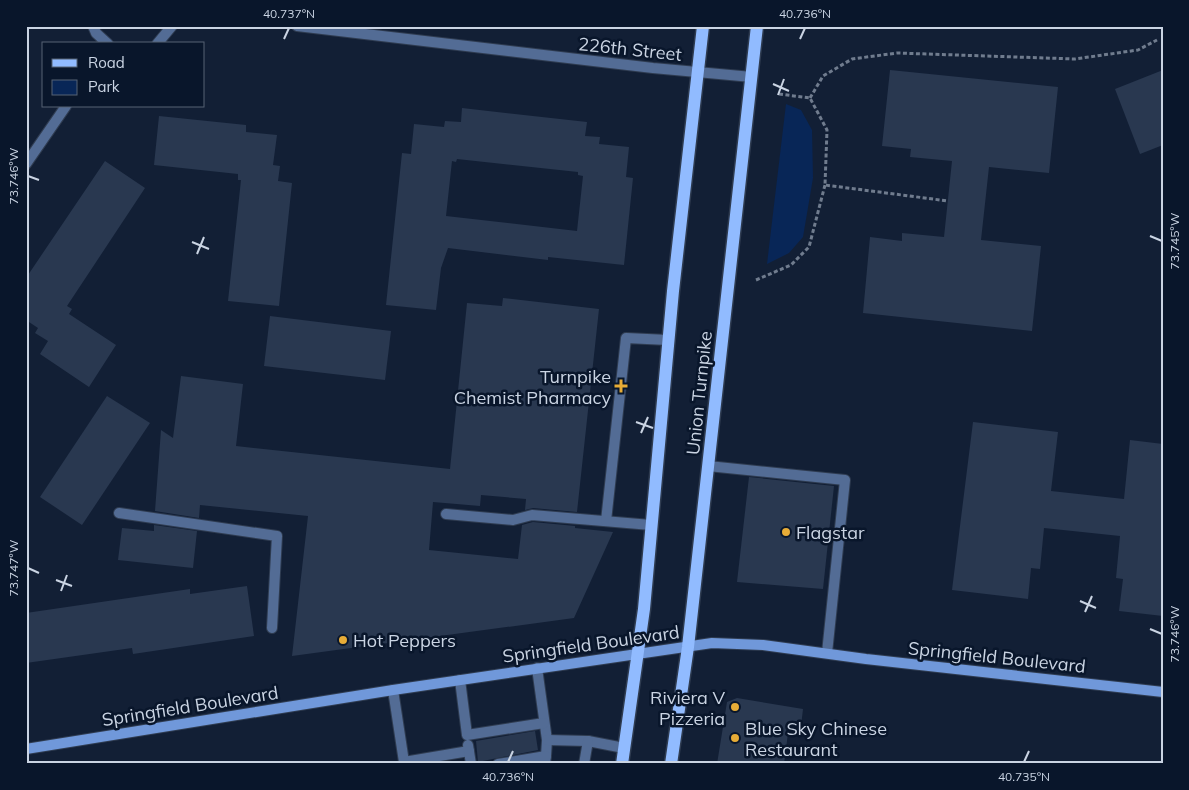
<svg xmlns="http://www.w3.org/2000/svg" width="1189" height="790" viewBox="0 0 1189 790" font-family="Mulish,sans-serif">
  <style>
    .green { fill: #082657 }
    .building { fill: #293850; fill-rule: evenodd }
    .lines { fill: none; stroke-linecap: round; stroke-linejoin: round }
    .lane-casing { stroke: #2f3c51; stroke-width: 12 }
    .street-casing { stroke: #2f3c51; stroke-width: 12 }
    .secondary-casing { stroke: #2f3c51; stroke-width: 12 }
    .primary-casing { stroke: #2f3c51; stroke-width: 15 }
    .path { stroke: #707c8e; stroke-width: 3; stroke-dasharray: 4 2.5; stroke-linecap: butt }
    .lane { stroke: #536c95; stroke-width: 10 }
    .street { stroke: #536c95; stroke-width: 10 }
    .secondary { stroke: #7098da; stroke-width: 10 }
    .primary { stroke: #91bbff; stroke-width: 12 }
    .ticks { fill: none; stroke: #cad4e3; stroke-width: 2 }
    .poi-dot { fill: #e7ac37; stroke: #09162b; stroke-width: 2 }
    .labels { text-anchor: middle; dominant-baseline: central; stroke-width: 5; stroke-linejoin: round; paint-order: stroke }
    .street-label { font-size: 18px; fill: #cad4e3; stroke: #09162b }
    .poi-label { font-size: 18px; fill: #cad4e3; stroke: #09162b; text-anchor: start }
    .neatline { fill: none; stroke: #cad4e3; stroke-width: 2 }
    .ticks-label { font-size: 12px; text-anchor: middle; fill: #cad4e3 }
  </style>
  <rect width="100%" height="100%" fill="#121f35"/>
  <!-- green -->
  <polygon class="green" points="786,104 801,110 812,130 813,178 803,237 789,253 767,264"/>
  <!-- building -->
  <g class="building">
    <polygon points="890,70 1058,87 1049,173 989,167 981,240 1041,246 1032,331 863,313 870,237 902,241 902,233 944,237 952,161 910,157 911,149 882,146"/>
    <polygon points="1163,70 1163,145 1140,154 1115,89"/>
    <path d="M462 108 587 122 585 136 600 137 599 144 629 147 626 177 633 178 624 265 548 257V260L448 248 441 268 436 310 386 305 402 153 411 154 414 124 444 127 445 121 461 122ZM457 159 578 172V175L583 176 577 231 446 216 452 161 456 162Z"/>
    <polygon points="159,116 246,125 246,132 277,135 273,165 280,166 278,181 292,183 279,306 228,301 241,180 238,180 238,174 154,165"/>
    <polygon points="105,161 145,188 67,306 72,309 69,314 116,345 89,387 40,354 48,341 35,333 38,328 26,320 26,278"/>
    <polygon points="503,298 599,309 577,512 533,508 525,510 526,499 481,495 480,506 433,502 429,550 518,559 522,525 533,522 575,526 575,528 613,532 574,618 292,656 308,516 200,505 199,518 155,511 161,430 173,438 181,376 243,384 236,446 450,469 467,303 502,306"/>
    <polygon points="270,316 391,331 385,380 264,366"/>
    <polygon points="107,396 150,423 82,525 40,497"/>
    <polygon points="973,422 1058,432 1051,491 1124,499 1130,440 1163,444 1163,616 1119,611 1123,579 1116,578 1120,536 1044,528 1040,569 1031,568 1028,599 952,590"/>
    <polygon points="749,477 834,486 823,589 737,582"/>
    <polygon points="154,525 197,531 193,568 118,560 122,528 154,531"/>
    <polygon points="247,586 254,636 133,654 132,648 26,663 26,613 190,589 190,594"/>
    <polygon points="737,698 803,709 800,735 788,733 784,764 717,764 727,702"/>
    <polygon points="535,731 538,750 478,762 476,741"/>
  </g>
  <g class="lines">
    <!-- lane casing -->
    <g class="lane-casing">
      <g id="lane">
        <polyline points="708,466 845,480 827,653"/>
        <polyline points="119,513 277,536 272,628"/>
        <polyline points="446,514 513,520 532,515 651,525"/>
        <polyline points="606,521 626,338 668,340"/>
        <polyline points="537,668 547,740 546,756"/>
        <polyline points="460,680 467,735 544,723"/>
        <polyline points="393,690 404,762 469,751"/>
        <polyline points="547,740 588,741 624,748"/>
        <polyline points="468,745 471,764"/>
        <polyline points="498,764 546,756 545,764"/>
        <polyline points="584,764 588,741"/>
      </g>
    </g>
    <!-- street casing -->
    <g class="street-casing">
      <g id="street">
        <polyline points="93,26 96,33 108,44"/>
        <polyline points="297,26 653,68 752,77"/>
        <polyline points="157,44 172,26"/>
        <polyline points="26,164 66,106"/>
      </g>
    </g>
    <!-- secondary casing -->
    <g class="secondary-casing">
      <polyline id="secondary" points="26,749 393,690 712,643 763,645 866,659 1163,692"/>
    </g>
    <!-- primary casing -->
    <g class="primary-casing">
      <g id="primary">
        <polyline points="622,764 644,609 673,291 703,26"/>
        <polyline points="671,764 688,647 757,26"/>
      </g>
    </g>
    <!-- path -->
    <g class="path">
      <polyline points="779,94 810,98 827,130 825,185 948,201"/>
      <polyline points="810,98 823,76 852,59 897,53 1075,59 1138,50 1157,40"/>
      <polyline points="756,280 791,265 809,247 825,185"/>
    </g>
    <!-- lane -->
    <use href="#lane" class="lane"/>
    <!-- street -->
    <use href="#street" class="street"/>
    <!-- secondary -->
    <use href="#secondary" class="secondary"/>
    <!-- primary -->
    <use href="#primary" class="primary"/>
  </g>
  <!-- ticks -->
  <path class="ticks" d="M284 39 289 28M800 39 805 28M773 84 789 91M778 95 784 79M28 176 39 180M1150 236 1162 241M192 242 209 249M197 254 204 237M636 422 653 428M641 433 648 417M28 568 39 573M56 580 72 586M61 591 67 575M1080 601 1096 608M1085 612 1092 596M1150 629 1162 634M508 762 513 751M1024 762 1029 751"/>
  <!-- markers -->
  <g class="poi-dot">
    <path d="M618.5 378.5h5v5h5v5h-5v5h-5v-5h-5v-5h5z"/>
    <circle cx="786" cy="532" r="5"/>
    <circle cx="343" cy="640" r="5"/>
    <circle cx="735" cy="707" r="5"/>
    <circle cx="735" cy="738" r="5"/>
  </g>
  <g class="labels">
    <!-- street labels -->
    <g class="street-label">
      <text transform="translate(630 49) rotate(6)">226th Street</text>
      <text transform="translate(699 393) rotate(-84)">Union Turnpike</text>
      <text transform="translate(591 644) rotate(-8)">Springfield Boulevard</text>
      <text transform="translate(997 657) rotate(6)">Springfield Boulevard</text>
      <text transform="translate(190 706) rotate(-9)">Springfield Boulevard</text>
    </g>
    <!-- poi labels -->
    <g class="poi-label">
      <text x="611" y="376" text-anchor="end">Turnpike<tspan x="611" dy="21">Chemist Pharmacy</tspan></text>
      <text x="796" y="532">Flagstar</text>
      <text x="353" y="640">Hot Peppers</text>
      <text x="725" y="697" text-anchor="end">Riviera V<tspan x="725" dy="21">Pizzeria</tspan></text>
      <text x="745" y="728">Blue Sky Chinese<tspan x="745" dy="21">Restaurant</tspan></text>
    </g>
  </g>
  <!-- border -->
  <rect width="1189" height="790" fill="none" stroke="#09162b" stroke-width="55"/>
  <!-- legend -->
  <rect x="42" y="42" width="162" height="65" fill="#09162b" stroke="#566275"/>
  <rect x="52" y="59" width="25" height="8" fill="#91bbff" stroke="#566275"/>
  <text x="88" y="68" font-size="15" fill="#cad4e3">Road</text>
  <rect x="52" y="80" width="25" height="15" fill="#082657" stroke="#566275"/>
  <text x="88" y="92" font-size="15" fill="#cad4e3">Park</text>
  <rect x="28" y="28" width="1134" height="734" class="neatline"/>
  <g class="ticks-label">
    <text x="289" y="18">40.737°N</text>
    <text x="805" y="18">40.736°N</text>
    <text transform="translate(14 176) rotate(-90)" y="4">73.746°W</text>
    <text transform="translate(1175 241) rotate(-90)" y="4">73.745°W</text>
    <text transform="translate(14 568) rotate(-90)" y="4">73.747°W</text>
    <text transform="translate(1175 634) rotate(-90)" y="4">73.746°W</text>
    <text x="508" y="781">40.736°N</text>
    <text x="1024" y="781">40.735°N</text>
  </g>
</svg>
